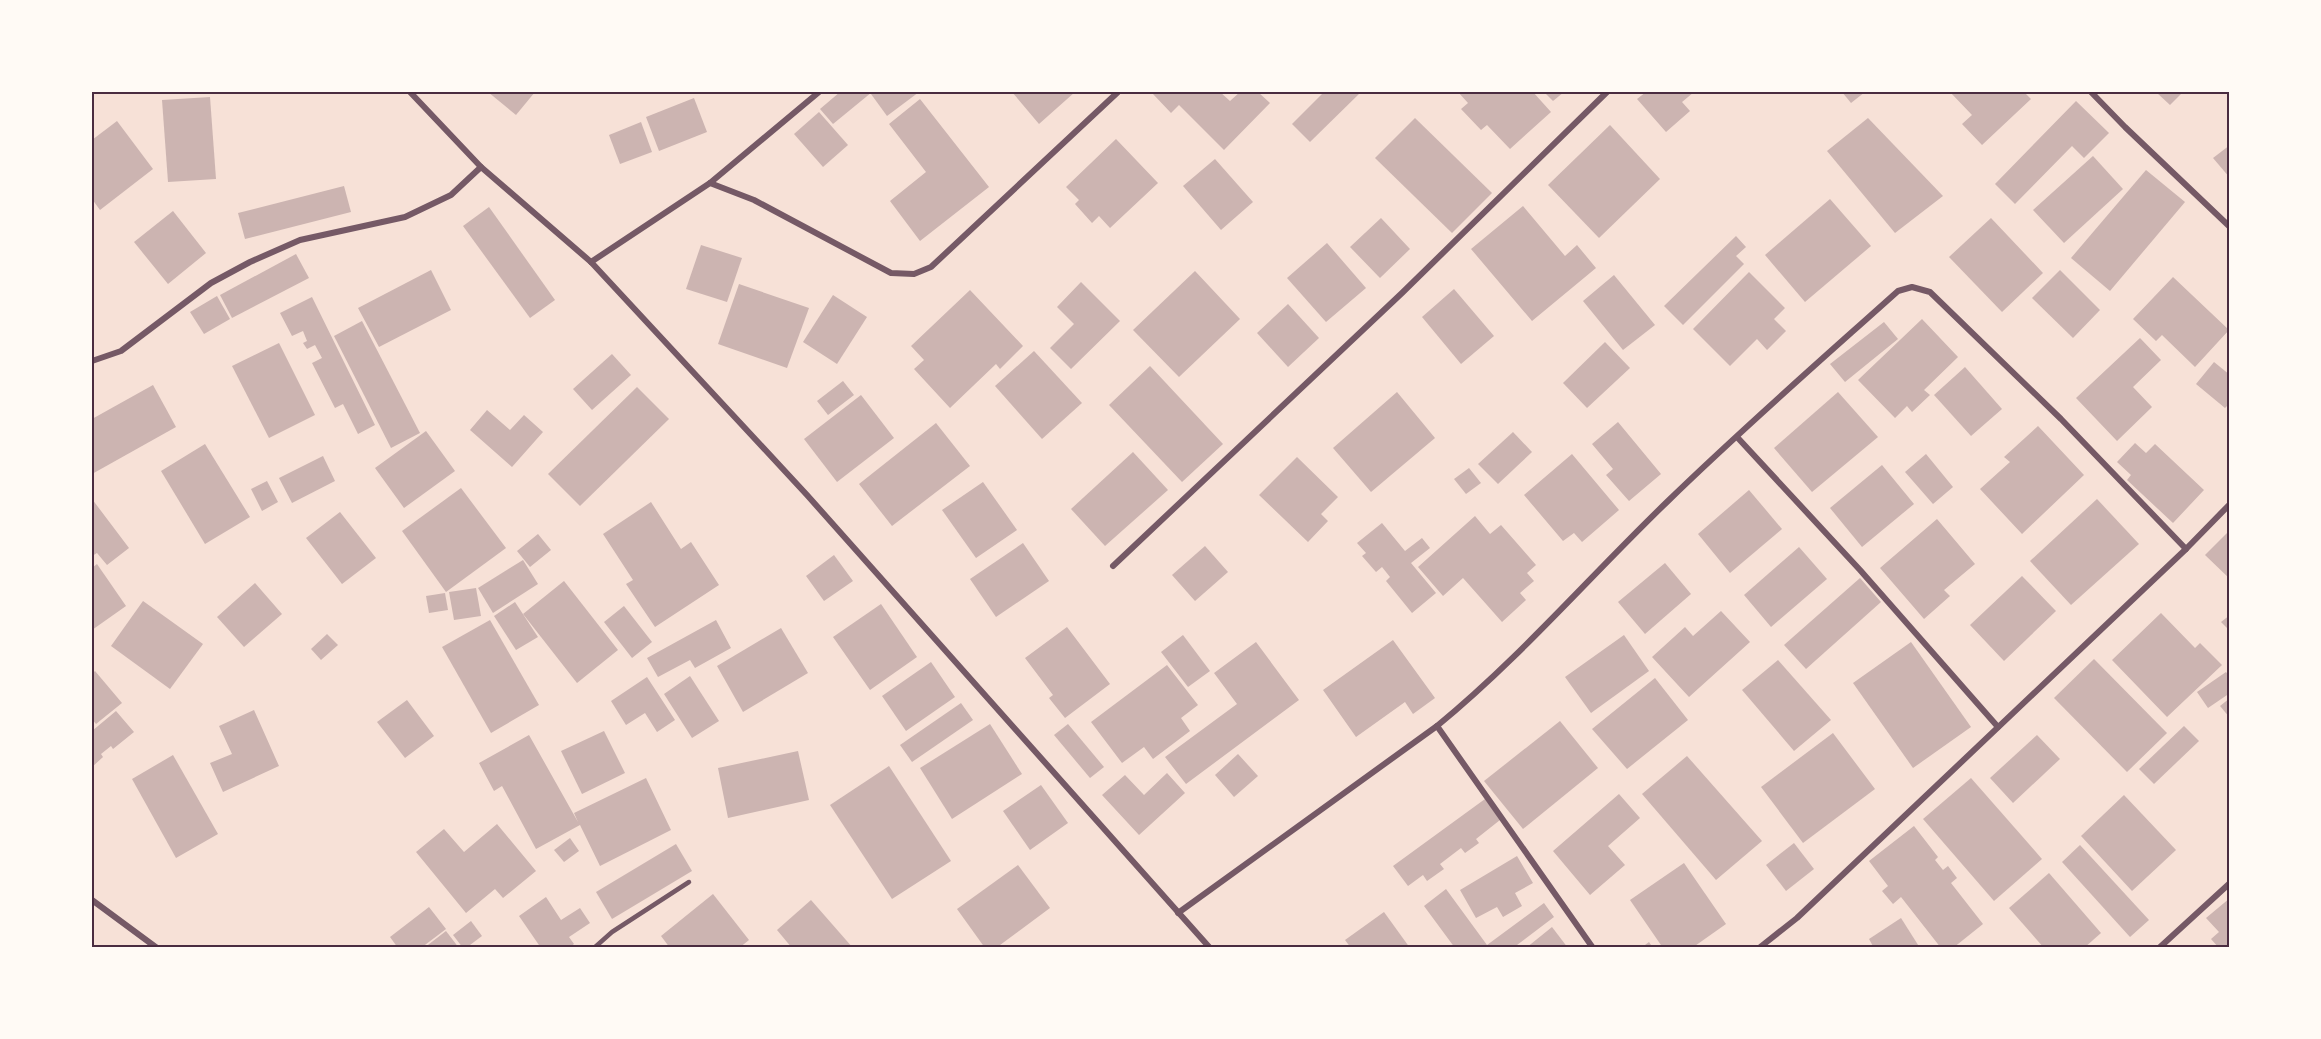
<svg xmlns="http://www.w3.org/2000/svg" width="2321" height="1039" viewBox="0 0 2321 1039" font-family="Spectral,serif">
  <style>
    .building { fill: #ccb4b1 }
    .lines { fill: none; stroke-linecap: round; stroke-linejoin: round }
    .service { stroke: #755966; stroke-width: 4.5 }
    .minor { stroke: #755966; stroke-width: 6 }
    .neatline { fill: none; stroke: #4a2c40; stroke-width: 2 }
  </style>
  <rect width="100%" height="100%" fill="#f7e1d7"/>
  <!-- building -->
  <g class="building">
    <polygon points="488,92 535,92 516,115"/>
    <polygon points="840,92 872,92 833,124 820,109"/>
    <polygon points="875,92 919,92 887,116 871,94"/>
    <polygon points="1012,92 1075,92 1039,124"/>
    <polygon points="1155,92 1220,92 1230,101 1240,92 1258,92 1270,103 1224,150 1179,105 1171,113 1153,94"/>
    <polygon points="1324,92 1361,92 1310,142 1292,124"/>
    <polygon points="1458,92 1533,92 1551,112 1510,149 1487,125 1481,130 1461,109 1468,103"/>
    <polygon points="1544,92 1564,92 1553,101"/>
    <polygon points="1646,92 1694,92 1682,102 1690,111 1666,132 1637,99"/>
    <polygon points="1842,92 1865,92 1851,103"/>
    <polygon points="1950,92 2024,92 2031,99 1982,145 1962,124 1972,115"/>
    <polygon points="2156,92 2183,92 2170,105"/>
    <polygon points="210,97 216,179 168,182 162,100"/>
    <polygon points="694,98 707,132 659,151 646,117"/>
    <polygon points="920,99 989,187 920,241 890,201 926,172 889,124"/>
    <polygon points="2076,101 2109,133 2084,158 2072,146 2015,204 1995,184"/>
    <polygon points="819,112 848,145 823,167 794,134"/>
    <polygon points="1415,118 1492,193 1452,233 1375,158"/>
    <polygon points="1868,118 1943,196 1895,233 1827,151"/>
    <polygon points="117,121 153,169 100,210 92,199 92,140"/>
    <polygon points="641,122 652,152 620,164 609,135"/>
    <polygon points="1610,125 1660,179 1599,238 1548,185"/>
    <polygon points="1116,139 1158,183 1110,228 1099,216 1092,223 1075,204 1079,200 1066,187"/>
    <polygon points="2230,145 2230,178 2213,158"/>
    <polygon points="2093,156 2123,189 2064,243 2033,210"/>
    <polygon points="1215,159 1253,202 1221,230 1183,186"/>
    <polygon points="2146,170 2185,202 2110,291 2071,258"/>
    <polygon points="344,186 351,212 245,239 238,213"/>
    <polygon points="1830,199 1871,246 1805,302 1765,255"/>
    <polygon points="1523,206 1565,256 1577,245 1596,268 1532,321 1471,249"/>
    <polygon points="489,207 555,300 530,318 463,226"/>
    <polygon points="173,211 206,253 168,284 134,242"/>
    <polygon points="1381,218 1410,249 1380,278 1350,247"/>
    <polygon points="1991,218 2043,273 2002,312 1949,257"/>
    <polygon points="1736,236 1746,247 1736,256 1744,264 1683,325 1664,306"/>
    <polygon points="1327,243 1366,288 1326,322 1287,278"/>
    <polygon points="701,245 742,258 727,302 686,289"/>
    <polygon points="296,254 309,278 232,318 220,295"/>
    <polygon points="431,270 451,310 379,347 358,308"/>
    <polygon points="2060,270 2100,310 2073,338 2032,298"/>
    <polygon points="1195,271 1240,319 1179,377 1133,330"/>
    <polygon points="1749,272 1785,308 1774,319 1786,331 1767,350 1757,339 1730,366 1693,329"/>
    <polygon points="1614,275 1655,325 1623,350 1583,301"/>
    <polygon points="2173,277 2229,330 2195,367 2162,335 2156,341 2133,319"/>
    <polygon points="1081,282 1120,321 1071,369 1050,348 1074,324 1057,307"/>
    <polygon points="739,284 809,308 787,368 718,344"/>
    <polygon points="1454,289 1494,336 1461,364 1422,317"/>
    <polygon points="970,290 1023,346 1000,369 996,364 950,408 914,369 924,360 911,346"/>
    <polygon points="833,295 867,317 837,364 803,342"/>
    <polygon points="217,296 230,319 204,334 190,312"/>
    <polygon points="312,297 375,425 358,434 343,404 335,408 312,363 322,358 315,345 307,349 303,343 307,341 303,331 292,336 280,313"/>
    <polygon points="1288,304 1319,338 1288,367 1257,333"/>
    <polygon points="1922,319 1958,357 1924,390 1930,395 1912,412 1907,406 1895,418 1858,380"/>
    <polygon points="362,321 420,433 391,448 334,336"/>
    <polygon points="1884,322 1898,339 1845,382 1830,364"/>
    <polygon points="2140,338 2161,360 2133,387 2152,407 2117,441 2076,398"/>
    <polygon points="1605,342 1630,368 1587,408 1563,383"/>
    <polygon points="279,343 315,415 269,438 232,366"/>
    <polygon points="1034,351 1082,403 1042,439 995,386"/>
    <polygon points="612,354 631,375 592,410 573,389"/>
    <polygon points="2214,362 2230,375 2230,403 2225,408 2196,384"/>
    <polygon points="1150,366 1223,444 1182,482 1109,405"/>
    <polygon points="1965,367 2002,409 1971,436 1934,395"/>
    <polygon points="843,381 854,395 828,415 817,401"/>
    <polygon points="153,385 176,427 92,474 92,419"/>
    <polygon points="637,387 669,419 580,506 548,474"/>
    <polygon points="1397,392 1435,438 1371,492 1333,448"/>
    <polygon points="1838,392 1878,437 1812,492 1774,448"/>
    <polygon points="861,395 894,438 837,482 804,439"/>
    <polygon points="487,410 510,430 524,415 543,432 512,467 470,430"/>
    <polygon points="1618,422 1661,474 1629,501 1606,475 1613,469 1592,444"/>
    <polygon points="936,423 970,466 892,526 859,484"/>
    <polygon points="2038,426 2084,475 2022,534 1980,489 2010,462 2004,457"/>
    <polygon points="426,431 455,471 404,508 375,468"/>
    <polygon points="1513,432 1532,452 1498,484 1478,464"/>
    <polygon points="2135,443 2146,453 2155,444 2204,490 2173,523 2127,480 2131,475 2117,462"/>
    <polygon points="205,444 250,517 205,544 161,471"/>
    <polygon points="1133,452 1168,490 1105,546 1071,509"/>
    <polygon points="1572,454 1619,510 1582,542 1574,533 1563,541 1524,495"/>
    <polygon points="1926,454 1953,487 1933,504 1905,472"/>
    <polygon points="323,456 335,481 292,503 279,478"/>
    <polygon points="1297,457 1338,497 1321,514 1328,521 1308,542 1259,495"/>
    <polygon points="1882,465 1914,504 1862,547 1830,508"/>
    <polygon points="1469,468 1481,483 1466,494 1454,479"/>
    <polygon points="267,481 278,502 262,511 251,489"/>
    <polygon points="983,482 1017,530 976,558 942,510"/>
    <polygon points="461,488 506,548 446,592 402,531"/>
    <polygon points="1749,490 1782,529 1730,573 1698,534"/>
    <polygon points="92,499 129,548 107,565 97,553 92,556"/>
    <polygon points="2097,499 2139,544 2071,605 2030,561"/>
    <polygon points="651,502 681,549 691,542 719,585 655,627 626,584 633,580 603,534"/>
    <polygon points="340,512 376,558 342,584 306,538"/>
    <polygon points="1475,516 1490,534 1501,525 1536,565 1527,573 1534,581 1520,593 1526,600 1502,622 1463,578 1443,596 1418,567"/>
    <polygon points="1937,519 1975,564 1944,590 1950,596 1924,619 1880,568"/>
    <polygon points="1382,523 1405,551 1422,538 1430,548 1411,563 1436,593 1412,613 1386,581 1390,577 1382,567 1376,572 1362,556 1366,553 1357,543"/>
    <polygon points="2230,530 2230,579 2205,555"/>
    <polygon points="538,534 551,550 530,567 517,551"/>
    <polygon points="1023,543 1049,581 996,617 970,579"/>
    <polygon points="1205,546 1228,572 1195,601 1172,575"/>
    <polygon points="1799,547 1827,579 1771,627 1744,595"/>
    <polygon points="834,555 853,581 824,601 806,576"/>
    <polygon points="523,560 538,584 493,613 478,588"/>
    <polygon points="1665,563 1691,594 1645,634 1618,602"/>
    <polygon points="97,564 126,606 92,630 92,568"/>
    <polygon points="2022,576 2056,611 2004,661 1970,625"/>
    <polygon points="1860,578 1881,602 1806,669 1784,645"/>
    <polygon points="564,581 618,650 577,683 523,614"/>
    <polygon points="255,583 282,614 244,647 217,617"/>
    <polygon points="476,588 481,616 454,620 449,592"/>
    <polygon points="445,593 448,610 429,613 426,596"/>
    <polygon points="143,601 203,644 170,689 111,646"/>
    <polygon points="515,602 538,637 516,650 494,616"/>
    <polygon points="881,604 917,657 870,690 833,637"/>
    <polygon points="624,606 652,642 632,658 604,622"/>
    <polygon points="1721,611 1750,642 1689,697 1652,657 1685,627 1693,636"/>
    <polygon points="2161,613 2195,648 2200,643 2222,665 2167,717 2112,660"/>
    <polygon points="2230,615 2230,631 2221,622"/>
    <polygon points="490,620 539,705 491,733 442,647"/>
    <polygon points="716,620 731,648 695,668 690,660 658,677 647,658"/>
    <polygon points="1067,627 1110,684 1065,718 1049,698 1053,695 1025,658"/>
    <polygon points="781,628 808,673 743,712 717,666"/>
    <polygon points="327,634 338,645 321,660 311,649"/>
    <polygon points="1183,635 1210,671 1188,687 1161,652"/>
    <polygon points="1624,635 1649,671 1591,713 1565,677"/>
    <polygon points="1393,640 1435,698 1413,714 1405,702 1356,737 1323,690"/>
    <polygon points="1256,642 1299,700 1186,784 1165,757 1237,704 1214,673"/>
    <polygon points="1911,642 1971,727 1913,768 1853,683"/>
    <polygon points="2094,659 2167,733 2127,772 2054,698"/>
    <polygon points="1778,660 1831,720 1794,751 1742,690"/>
    <polygon points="931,662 955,697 906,731 882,696"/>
    <polygon points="1167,665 1198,705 1181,718 1190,731 1153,759 1144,747 1122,763 1091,722"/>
    <polygon points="95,671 122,703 96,724 92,719 92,674"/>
    <polygon points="2226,672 2230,677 2230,693 2208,708 2197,692"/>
    <polygon points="690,676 719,721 692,738 664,694"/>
    <polygon points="647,677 675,720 657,732 645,713 626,725 611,701"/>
    <polygon points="1655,678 1688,720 1627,769 1592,729"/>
    <polygon points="2230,698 2230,718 2220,706"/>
    <polygon points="407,700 434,736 405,758 377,722"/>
    <polygon points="961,703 973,720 912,762 900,745"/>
    <polygon points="254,710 279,766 223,792 210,763 232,754 219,726"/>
    <polygon points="116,711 134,732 113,749 111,746 101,754 103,757 92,767 92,731"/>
    <polygon points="1560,721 1598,768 1523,829 1484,781"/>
    <polygon points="990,724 1022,774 952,819 920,768"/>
    <polygon points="1068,724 1104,767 1090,778 1054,735"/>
    <polygon points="2184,726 2199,741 2154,784 2139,769"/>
    <polygon points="604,731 625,773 582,794 561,751"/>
    <polygon points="1833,733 1875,789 1803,843 1761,787"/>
    <polygon points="529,735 578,822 574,813 646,778 671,830 600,866 580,825 536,849 502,786 494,791 479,763"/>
    <polygon points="2037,735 2060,759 2013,803 1990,778"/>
    <polygon points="798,751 809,800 728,818 718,768"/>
    <polygon points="1238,754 1258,776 1234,797 1215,775"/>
    <polygon points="173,755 218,834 176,858 132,779"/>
    <polygon points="1687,756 1762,841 1716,880 1642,794"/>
    <polygon points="889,766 951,861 892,899 830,805"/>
    <polygon points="1167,773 1185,793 1139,835 1102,795 1125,775 1144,795"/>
    <polygon points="1971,778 2042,859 1994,901 1923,819"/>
    <polygon points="1041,785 1068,823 1030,850 1003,811"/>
    <polygon points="1619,794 1640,818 1608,846 1625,865 1590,895 1553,851"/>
    <polygon points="2124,795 2176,850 2132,891 2081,836"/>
    <polygon points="1485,799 1500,820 1476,839 1479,843 1465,853 1461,848 1440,864 1444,869 1427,881 1423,875 1408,886 1393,866"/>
    <polygon points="497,824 536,871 503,898 495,889 466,913 416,852 444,829 464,852"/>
    <polygon points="1914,826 1938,857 1935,860 1943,870 1948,866 1957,878 1951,883 1983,924 1953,948 1941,948 1901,897 1893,904 1882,891 1888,886 1869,861"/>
    <polygon points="570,838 579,851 564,862 554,850"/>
    <polygon points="1794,843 1814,869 1786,891 1766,865"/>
    <polygon points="676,844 692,871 612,919 596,892"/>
    <polygon points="2080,845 2149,920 2130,937 2062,862"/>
    <polygon points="1517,856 1533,883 1515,893 1522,906 1503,917 1497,907 1476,918 1460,890"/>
    <polygon points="1684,863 1726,924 1692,948 1663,948 1630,900"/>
    <polygon points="1018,865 1050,908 996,948 985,948 957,909"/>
    <polygon points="2049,873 2101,933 2084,948 2044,948 2009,908"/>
    <polygon points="1446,889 1487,945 1544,903 1554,917 1513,948 1455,948 1424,906"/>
    <polygon points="713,894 749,940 739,948 670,948 661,936"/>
    <polygon points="546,897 561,920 580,908 590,923 569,937 574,944 569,948 541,948 519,916"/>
    <polygon points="2230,898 2230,948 2219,948 2211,939 2219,932 2206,918"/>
    <polygon points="811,900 853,948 792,948 777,930"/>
    <polygon points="429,907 446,929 421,948 398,948 390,937"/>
    <polygon points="1384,912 1410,948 1351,948 1345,940"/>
    <polygon points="1901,918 1920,948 1874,948 1869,939"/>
    <polygon points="471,921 482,936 466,948 463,948 453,935"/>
    <polygon points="1552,927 1568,948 1526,948"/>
    <polygon points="446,931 459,948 424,948"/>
    <polygon points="1649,942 1653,948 1641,948"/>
  </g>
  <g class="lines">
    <!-- service -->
    <polyline class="service" points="594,948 612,932 689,882"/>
    <!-- minor -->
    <g class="minor">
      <polyline points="410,92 481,167 591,262 807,495 1210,948"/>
      <polyline points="2091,92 2125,127 2230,227"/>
      <polyline points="710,183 754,200 891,273 914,274 931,267 1118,92"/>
      <polyline points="591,262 710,183 819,92"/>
      <polyline points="92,361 121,351 211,283 250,262 300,240 405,217 451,195 481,167"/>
      <polyline points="1737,437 1860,570 1998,727"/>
      <polyline points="1113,566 1402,293 1607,92"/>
      <polyline points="1437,726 1593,948"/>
      <polyline points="92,900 157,948"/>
      <path d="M1178 913 1437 726C1521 657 1591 575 1669 500 1743 428 1821 360 1898 291L1912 287 1930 292 2061 419 2186 549"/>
      <polyline points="1759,948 1797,918 2186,549 2230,504"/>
      <polyline points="2159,948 2230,883"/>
    </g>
  </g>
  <!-- border -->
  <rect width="2321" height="1039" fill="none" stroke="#fffaf5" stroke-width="186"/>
  <rect x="93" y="93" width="2135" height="853" class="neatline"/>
</svg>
